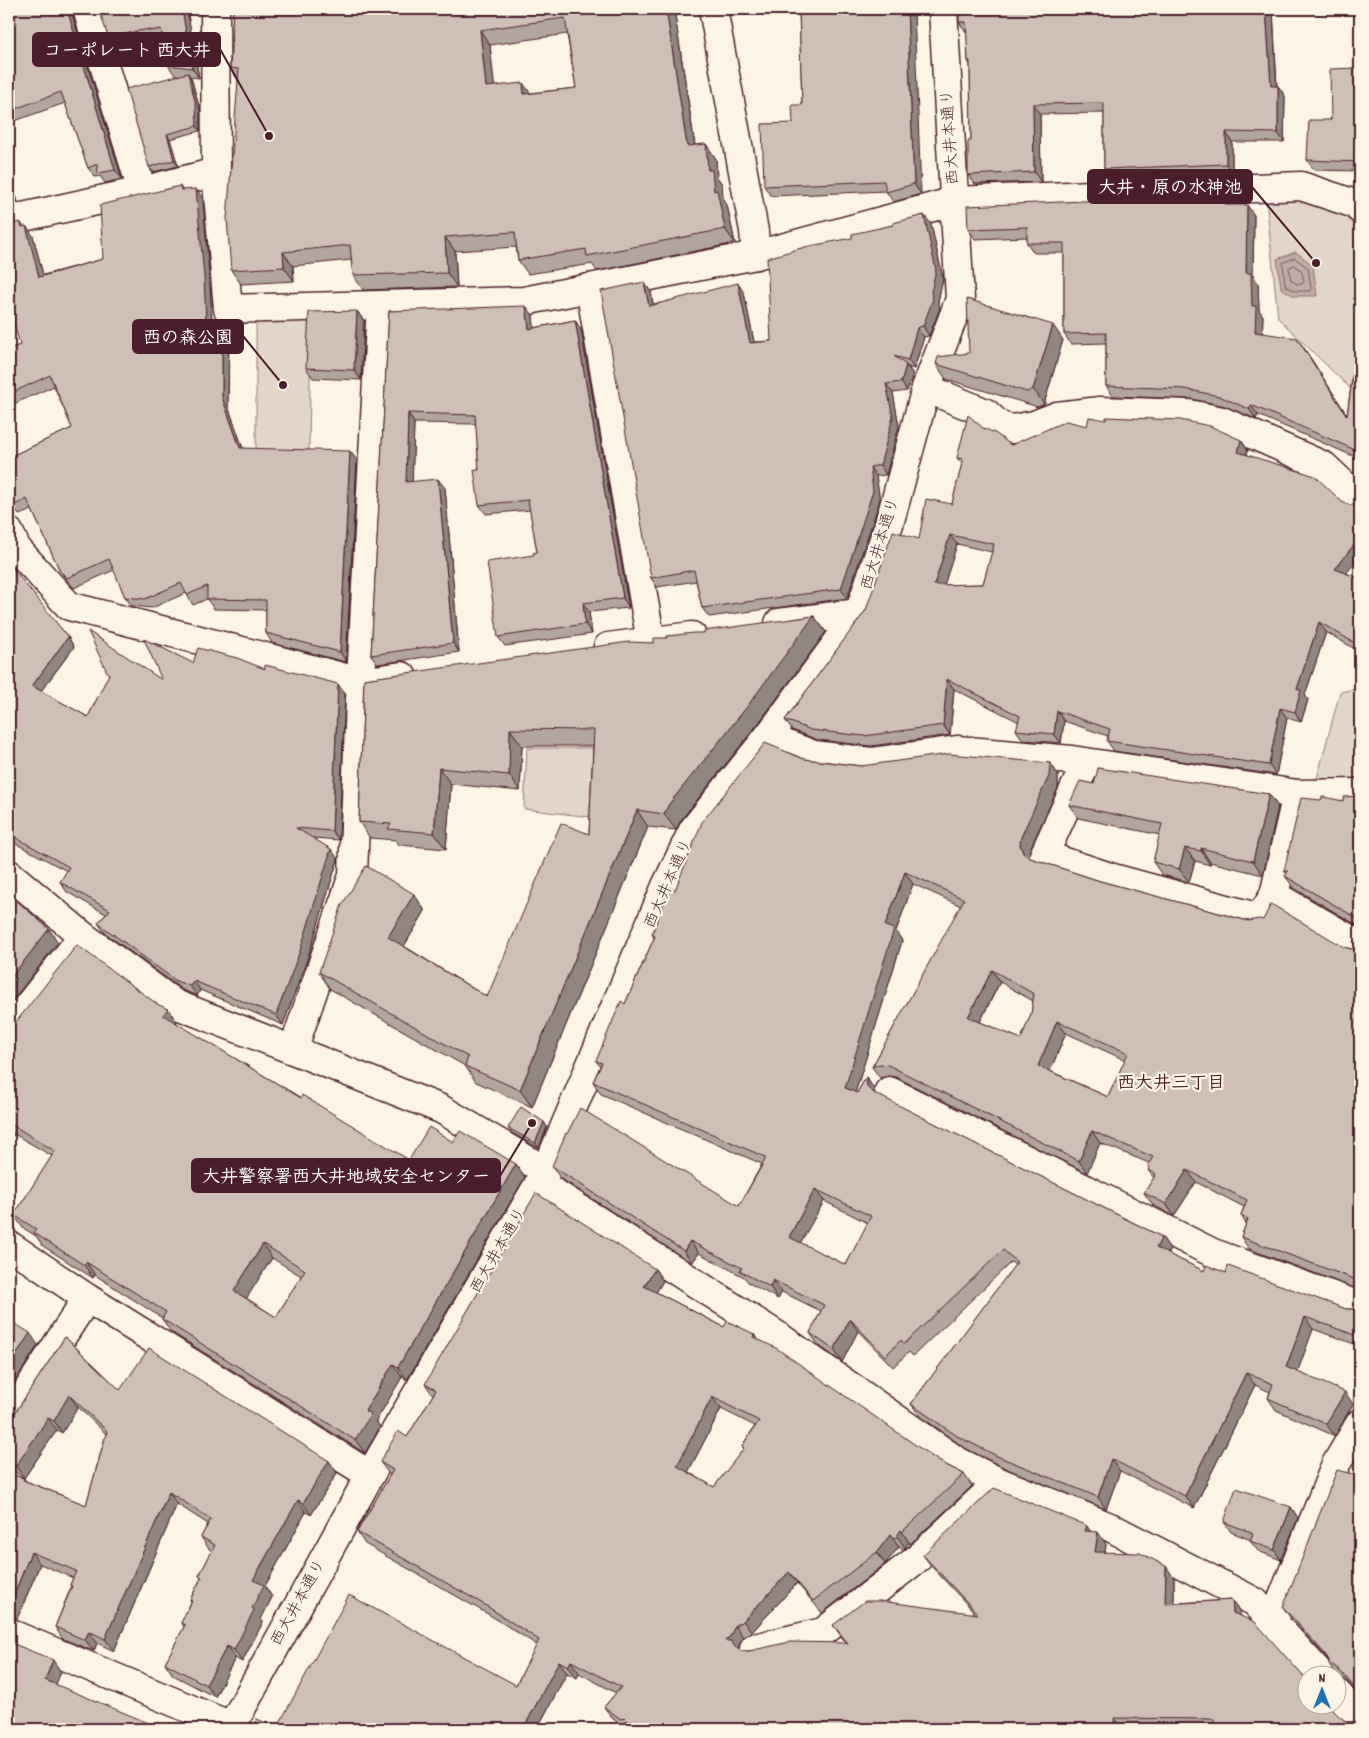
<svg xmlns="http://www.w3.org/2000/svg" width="1369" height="1738" viewBox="0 0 1369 1738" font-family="Dekko,'Klee One',sans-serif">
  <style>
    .green { fill: #e2d5ca; stroke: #967a7a }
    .water { fill: #c0aca5; stroke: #917474 }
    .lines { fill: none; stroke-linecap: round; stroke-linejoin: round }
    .shore { stroke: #79575c; stroke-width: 1 }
    .street-casing { stroke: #4a1f2b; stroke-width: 31 }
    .secondary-casing { stroke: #4a1f2b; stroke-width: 31 }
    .street { stroke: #fcf5e5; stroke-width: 28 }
    .secondary { stroke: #fcf5e5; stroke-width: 28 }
    .wall { fill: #b2a59d; stroke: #4a1f2b; fill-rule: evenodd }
    .shaded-wall { fill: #918680; stroke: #4a1f2b }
    .building { fill: #cfc0b7; stroke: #4a1f2b; fill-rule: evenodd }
    .labels { text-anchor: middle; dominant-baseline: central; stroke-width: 4.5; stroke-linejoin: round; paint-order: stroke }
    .street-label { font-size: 16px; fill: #4a1f2b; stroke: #fcf5e5 }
    .neighbourhood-label { font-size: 18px; font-weight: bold; fill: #4a1f2b; stroke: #fcf5e5 }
    .leader { fill: none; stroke: #4a1f2b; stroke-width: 2 }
    .callout-dot { fill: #4a1f2b; stroke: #fcf5e5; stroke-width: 2 }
    .callout { fill: #4a1f2b; stroke: #4a1f2b; stroke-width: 2 }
    .callout-label { font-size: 18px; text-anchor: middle; font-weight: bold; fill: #fff }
  </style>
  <rect width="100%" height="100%" fill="#fcf5e5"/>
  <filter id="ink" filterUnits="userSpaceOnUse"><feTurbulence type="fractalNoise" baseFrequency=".02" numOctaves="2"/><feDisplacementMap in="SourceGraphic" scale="10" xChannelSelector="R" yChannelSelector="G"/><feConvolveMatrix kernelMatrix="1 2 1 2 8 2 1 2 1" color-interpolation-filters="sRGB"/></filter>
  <g filter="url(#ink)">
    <!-- green -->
    <g class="green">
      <polygon points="1265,188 1360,209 1360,335 1354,392 1278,318"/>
      <polygon points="256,319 311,319 309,452 256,450"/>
      <polygon points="1360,688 1360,766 1357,784 1315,786 1340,692"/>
      <polygon points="527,748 603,748 599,818 524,809"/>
    </g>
    <!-- water -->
    <polygon class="water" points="1296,252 1313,265 1317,296 1294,296 1281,288 1277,259"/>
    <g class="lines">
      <!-- shore -->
      <g class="shore">
        <polygon points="1295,258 1308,268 1311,288 1310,291 1295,291 1285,285 1283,263"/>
        <polygon points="1295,265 1302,272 1304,282 1302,284 1297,284 1291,280 1289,268"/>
      </g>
      <!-- street casing -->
      <g class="street-casing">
        <g id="street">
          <polyline points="87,9 142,191"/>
          <polyline points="215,9 216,172 228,309 524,301 756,255 955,201 1301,186 1355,204 1360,209"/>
          <polyline points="713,9 754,231 756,255"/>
          <polyline points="9,220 142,191 216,172"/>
          <polyline points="590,288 651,642"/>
          <polyline points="926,388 986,413 1000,426 1013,429 1034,425 1057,416 1100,411 1189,414 1222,421 1324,466 1360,500"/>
          <polyline points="9,532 17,549 69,606 361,682 402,676"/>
          <polyline points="779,623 859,613"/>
          <polyline points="608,647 692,636"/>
          <polyline points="770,734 785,744 814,755 871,762 957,750 1072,760 1297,794 1360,793"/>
          <polyline points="1086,763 1044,855 1113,878 1260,918 1274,895"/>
          <polyline points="1297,794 1274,895 1360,945"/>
          <polyline points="9,1030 83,936"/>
          <polyline points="293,1050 353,875 360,699 381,305"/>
          <polyline points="889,1091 1213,1253 1360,1306"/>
          <polyline points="539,1183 775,1334 957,1461 999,1482 1110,1527 1255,1602 1322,1676"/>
          <polyline points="9,1245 87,1298 370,1475"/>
          <polyline points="9,1419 87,1298"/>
          <polyline points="1273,1622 1336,1464 1360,1423"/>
          <polyline points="9,1633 231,1726"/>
          <polyline points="754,1648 823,1632 918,1558 999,1482"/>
          <polyline points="1336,1692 1360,1719"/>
        </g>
      </g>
      <!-- secondary casing -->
      <g class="secondary-casing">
        <g id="secondary">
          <polyline points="9,874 83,936 175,1004 293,1050 441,1109 546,1171"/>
          <polyline points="230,1729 370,1475 546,1171 666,886 693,830 770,734 859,613 890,521 926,388 960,299 943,9"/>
        </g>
      </g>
      <!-- street -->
      <use href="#street" class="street"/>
      <!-- secondary -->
      <use href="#secondary" class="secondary"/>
    </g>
    <!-- wall -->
    <g class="wall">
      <polygon points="9,9 72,9 72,14 122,179 105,183 100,176 95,177 88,168 65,103 9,123"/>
      <polygon points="187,9 199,78 191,77 200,110 200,131 170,139 178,166 153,172 149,167 178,75 175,75 168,65 163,39 156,41 154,39 115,47 108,37"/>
      <path d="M233 9H674L695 145 706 144 716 159 717 177 722 184 723 199 727 205 735 243 597 271 592 264 528 274 518 260 516 247 455 251 457 287 363 290 353 275 351 260 293 266 294 281 241 284 231 270 238 80 230 68ZM567 34 576 88 530 93 494 86 490 45Z"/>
      <polygon points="799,9 921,194 893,202 886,191 771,196 764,186 793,123 802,105"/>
      <polygon points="1273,9 1277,86 1278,86 1285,96 1284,142 1232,142 1232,173 1111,179 1104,169 1104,113 1040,114 1041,182 975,184 968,175 971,141 970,65 968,61 967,32 966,32 959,22"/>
      <polygon points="1360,68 1360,171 1314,170 1307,160"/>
      <polygon points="9,175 18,202 9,205"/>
      <polygon points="180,186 182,190 203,199 210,285 212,324 229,334 228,406 243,448 357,460 346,662 272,643 266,633 266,610 214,609 207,599 193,605 186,593 152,608 132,606 125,597 114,570 74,588 67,580 60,571 32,510 19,515 14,508 9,511 9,457 72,428 54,386 9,406 9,349 20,345 20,222 24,227 26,226 33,236 43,275 103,259"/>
      <polygon points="1232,205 1254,215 1253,276 1258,283 1259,310 1263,316 1262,333 1304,348 1347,415 1360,321 1360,459 1258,415 1256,419 1225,406 1192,399 1113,396 1106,386 1106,343 1071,344 1064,334 1064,253 1034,253 1027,243 1027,237 975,239 968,229"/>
      <polygon points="924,215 931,224 943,279 938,301 940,308 929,336 924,337 914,369 908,367 913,374 907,391 893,393 899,426 886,475 876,476 880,500 847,598 709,617 702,608 696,581 657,587 651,578 644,282 651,292 653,304 744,293 754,342 771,341 852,238"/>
      <polygon points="357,311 364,321 361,380 313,378 306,368"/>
      <polygon points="389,311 533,315 534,328 575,320 581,330 629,608 589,612 592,634 505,646 498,637 534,555 537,552 530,510 486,514 479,505 479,470 476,424 414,423 412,482 445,488 459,652 378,664 371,655"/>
      <polygon points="1063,340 1044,404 1038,407 946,379 936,364 969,353"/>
      <path d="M1087 426 1248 450 1247 454 1360 556 1346 573 1360 579V652L1326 632 1305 695 1308 700 1301 722 1287 718 1276 775 1114 751 1107 741 1108 736 1064 721 1061 743 1023 740 1016 730 1019 722 954 689 950 735 871 746 818 740 792 730 785 720 919 539 952 504 962 464 957 458 983 428 1011 445ZM957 544 992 552 983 584 944 585Z"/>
      <polygon points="9,567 68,637 74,647 41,691 88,717 109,675 107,672 162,680 193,663 265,669 345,694 339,840 313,838 338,859 308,957 283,1025 200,990 197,996 183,990 105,933 98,923 106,914 67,892 60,882 67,871 9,840"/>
      <polygon points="814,616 826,632 758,724 681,820 676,830 648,827 532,1107 476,1082 465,1066 330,989 319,972 414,894 425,911 404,946 487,997 589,834 593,746 522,746 520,791 451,784 446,849 399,845 396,840 370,838 359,822 364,679 654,643 667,638 704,633"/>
      <path d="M804 759 861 766 1050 763 1058 774V788L1030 849 1029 856 1030 858 1100 881 1248 921 1351 949 1360 946V1290L1249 1249 1241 1237 1246 1224 1241 1215 1244 1207 1196 1182 1174 1216 1153 1205 1144 1193 1154 1178 1148 1170 1150 1168 1148 1165 1149 1163 1100 1143 1087 1173 896 1077 888 1076 880 1078 872 1067 961 906 913 884 896 931 902 941 855 1093H857L866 1077 874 1089 875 1094 1162 1237 1170 1249 1168 1254 1204 1271 1226 1273 1346 1309H1355L1360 1307V1346L1313 1329 1297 1372 1353 1404 1335 1436 1276 1410 1268 1398 1270 1392 1255 1385 1194 1508 1120 1471 1106 1509 1005 1468 965 1448 920 1416 911 1404 1015 1265 1011 1262 913 1356 909 1352 893 1367 858 1331 842 1362 818 1345 810 1333 821 1311 782 1292 778 1299 749 1283 744 1277 699 1253 692 1263 560 1178 552 1166 739 1206 762 1164 601 1094 593 1082 600 1066 596 1061 625 1004 654 938 652 934 675 890ZM1000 982 1033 1001 1031 1014 1021 1039 980 1022ZM1066 1033 1125 1060 1108 1097 1050 1071ZM824 1201 868 1223 846 1265 800 1243Z"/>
      <polygon points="1094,784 1269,794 1278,807 1263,875 1210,862 1210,865 1195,861 1189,882 1162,875 1153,862 1160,835 1078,818 1069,805"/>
      <polygon points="1360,797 1360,927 1294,888 1285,876 1287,874 1284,871 1343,801"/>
      <path d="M177 1022 176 1023 301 1098 409 1160 453 1142 516 1164 525 1177 407 1380 402 1377 376 1421 380 1427 365 1453 171 1332 162 1319V1318L95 1275 93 1278 43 1246 36 1236 23 1228 14 1215 52 1156 14 1134 9 1142V1030ZM272 1258 301 1276 276 1317 246 1298Z"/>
      <polygon points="544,1122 547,1127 539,1148 512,1133 508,1128"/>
      <path d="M655 1269 663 1281 656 1292 724 1327 754 1334 757 1339 940 1462 964 1474 972 1486 910 1544 909 1542 905 1548 903 1550 899 1547 885 1564 822 1613 797 1583 752 1632 743 1637 739 1646 737 1649 741 1651H749L846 1643 833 1625 975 1613 932 1567 923 1555 1091 1531 1106 1544 1105 1552 1174 1578V1603L1232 1600 1240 1612 1241 1616 1306 1706 1340 1717 1347 1722 1358 1721 1360 1725V1729H627L613 1719 604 1707 616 1693 579 1673 577 1678 567 1673 537 1729 277 1728 516 1685 537 1645 493 1617 365 1544 357 1532 390 1475 389 1474 380 1462 407 1437 433 1395 425 1384ZM721 1409 755 1426 742 1446 744 1449 714 1487 688 1472Z"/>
      <polygon points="65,1337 120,1390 329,1461 337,1473 311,1515 306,1512 265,1586 272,1597 261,1619 263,1622 242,1662 235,1658 215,1697 173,1675 165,1663 184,1627 181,1623 191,1602 190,1600 201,1578 199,1576 212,1551 209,1549 201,1537 208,1524 177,1504 114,1651 97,1643 94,1651 63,1639 55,1627 71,1587 70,1585 73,1578 40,1564 17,1619 9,1618 9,1474 24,1478 26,1481 86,1505 106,1434 78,1407 62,1433 57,1430 24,1478 9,1468 9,1420 13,1416"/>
      <polygon points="1360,1476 1360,1696 1348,1682 1341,1677 1337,1677 1329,1665 1329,1660 1291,1619 1283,1607"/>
      <polygon points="1291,1507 1298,1518 1281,1560 1258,1551 1250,1541 1251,1540 1231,1532 1224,1522"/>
    </g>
    <!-- shaded-wall -->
    <g class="shaded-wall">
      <polygon points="67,9 72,9 72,14 122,179 115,170"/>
      <polygon points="182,9 187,9 199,78 192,68"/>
      <polygon points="666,9 674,9 697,160 687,146"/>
      <polygon points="907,9 914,9 921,194 914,184"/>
      <polygon points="1266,9 1273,9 1277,96 1271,86"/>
      <polygon points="480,30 490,45 496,102 486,87"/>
      <polygon points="188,73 191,78 200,110 200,131 197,126"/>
      <polygon points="523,83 533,97 524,94"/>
      <polygon points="1278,86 1285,96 1284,142 1278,133"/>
      <polygon points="1033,104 1040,114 1041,182 1034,172"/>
      <polygon points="1226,132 1232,142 1232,173 1226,164"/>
      <polygon points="167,134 170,139 178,166 174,160"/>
      <polygon points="706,144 716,159 717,177 722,184 723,199 727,205 735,243 725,229 714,191 708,170"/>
      <polygon points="9,175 18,202 11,192 9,186"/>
      <polygon points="196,189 203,199 210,285 213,334 206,324"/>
      <polygon points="1226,195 1232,205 1232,215 1226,205"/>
      <polygon points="1247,205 1254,215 1253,276 1258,283 1259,310 1263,316 1262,342 1255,332 1246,273"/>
      <polygon points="924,215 931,224 943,279 938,301 940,308 929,336 923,326"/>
      <polygon points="20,222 27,232 26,226 33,236 46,286 39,277"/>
      <polygon points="445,237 455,251 457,287 447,273"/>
      <polygon points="283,252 293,266 294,281 284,267"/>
      <polygon points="644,282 651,292 655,315 649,306"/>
      <polygon points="738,283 744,293 756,352 750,343"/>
      <polygon points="526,306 533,315 535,338 529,329"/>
      <polygon points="357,311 364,321 361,380 354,370"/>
      <polygon points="575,320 581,330 629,608 623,598"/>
      <polygon points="222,325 229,334 228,406 246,458 240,448 222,397"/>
      <polygon points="1053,325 1063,340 1044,404 1033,389"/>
      <polygon points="917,328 924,337 914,369 908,360"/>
      <polygon points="1297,338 1304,348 1354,426 1347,416"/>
      <polygon points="906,365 913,374 907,391 901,382"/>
      <polygon points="886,384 893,393 899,426 886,475 880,465"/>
      <polygon points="1251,405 1258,415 1256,419 1249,409"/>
      <polygon points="408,413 414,423 412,492 406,482"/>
      <polygon points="1241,440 1248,450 1245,461 1238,452"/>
      <polygon points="350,451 357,460 346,662 340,652"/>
      <polygon points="870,467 876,476 880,500 847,598 841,589"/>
      <polygon points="438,479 445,488 459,652 453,643"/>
      <polygon points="950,535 957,544 941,595 934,585"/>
      <polygon points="1360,537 1360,556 1342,579 1335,569"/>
      <polygon points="583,603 589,612 592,634 585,624"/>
      <polygon points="814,616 826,632 758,724 681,820 676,830 664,814 669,804"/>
      <polygon points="1319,622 1326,632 1305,695 1308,700 1301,722 1295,712 1297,689"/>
      <polygon points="68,637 74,647 38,695 32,686"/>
      <polygon points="947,679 954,689 950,735 943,725"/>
      <polygon points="338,684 345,694 339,840 332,831"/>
      <polygon points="1280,708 1287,718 1276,775 1269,765"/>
      <polygon points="1057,711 1064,721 1061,743 1054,734"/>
      <polygon points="510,729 522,746 520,791 509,775"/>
      <polygon points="1050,763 1058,774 1058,788 1030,849 1029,857 1023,853 1020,845 1021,837"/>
      <polygon points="439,768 451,784 446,849 434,833"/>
      <polygon points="1269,794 1278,807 1263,875 1253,861"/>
      <polygon points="637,810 648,827 532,1107 520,1090"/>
      <polygon points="1185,848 1195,861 1189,882 1179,869"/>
      <polygon points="1201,848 1210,862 1210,865 1201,851"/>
      <polygon points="331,849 338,859 308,957 283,1025 276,1015"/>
      <polygon points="905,872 913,884 896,931 902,941 853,1100 845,1088 885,926"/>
      <polygon points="414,894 425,911 400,953 388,937"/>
      <polygon points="49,929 58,942 9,1005 9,980"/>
      <polygon points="992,970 1000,982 976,1029 968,1017"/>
      <polygon points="194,981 200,990 197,996 190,986"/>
      <polygon points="168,1009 177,1022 172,1028 163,1015"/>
      <polygon points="1057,1021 1066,1033 1047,1078 1038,1066"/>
      <polygon points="866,1077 874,1089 876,1099 867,1087"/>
      <polygon points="544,1122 547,1127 539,1148 535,1143"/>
      <polygon points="9,1126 14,1134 9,1142"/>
      <polygon points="1092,1131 1100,1143 1087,1173 1079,1161"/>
      <polygon points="516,1164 525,1177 407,1380 398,1367"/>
      <polygon points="1187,1170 1196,1182 1174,1216 1166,1204"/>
      <polygon points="815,1189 824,1201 797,1249 789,1237"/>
      <polygon points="1162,1237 1170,1249 1165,1260 1156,1248"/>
      <polygon points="690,1241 699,1253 692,1263 684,1251"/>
      <polygon points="263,1244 272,1258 243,1304 234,1291"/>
      <polygon points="86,1262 95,1275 93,1278 84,1265"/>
      <polygon points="655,1269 663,1281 653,1298 644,1286"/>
      <polygon points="773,1280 782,1292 778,1299 770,1287"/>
      <polygon points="1305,1317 1313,1329 1295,1379 1286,1367"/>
      <polygon points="850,1319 858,1331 842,1362 834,1350"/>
      <polygon points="30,1333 38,1345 9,1391 9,1366"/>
      <polygon points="393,1364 402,1377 376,1421 380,1427 365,1453 355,1440 365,1411"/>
      <polygon points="1246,1373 1255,1385 1194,1508 1185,1496"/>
      <polygon points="1345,1392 1353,1404 1335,1436 1326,1424"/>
      <polygon points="69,1395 78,1407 62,1433 54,1421"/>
      <polygon points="712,1397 721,1409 685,1478 677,1466"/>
      <polygon points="48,1418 57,1430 24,1478 16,1466"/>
      <polygon points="1111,1459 1120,1471 1106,1509 1098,1497"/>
      <polygon points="329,1461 337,1473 311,1515 303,1503"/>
      <polygon points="169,1492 177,1504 114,1651 105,1639"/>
      <polygon points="298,1500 306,1512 265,1586 272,1597 261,1619 263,1622 242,1662 234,1650 252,1608 253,1580"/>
      <polygon points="1291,1507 1298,1518 1281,1560 1274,1550"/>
      <polygon points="1087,1526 1095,1538 1085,1531"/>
      <polygon points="901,1530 909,1542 905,1548 897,1536"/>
      <polygon points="1098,1532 1106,1544 1104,1564 1095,1552"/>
      <polygon points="890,1535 899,1547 885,1564 877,1552"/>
      <polygon points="31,1552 40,1564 17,1619 9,1608"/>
      <polygon points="1166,1566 1174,1578 1174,1616 1165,1604"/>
      <polygon points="789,1572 797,1583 752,1632 743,1621"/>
      <polygon points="1232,1600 1240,1612 1241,1625 1233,1613"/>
      <polygon points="735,1625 743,1637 739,1646 737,1649 725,1641"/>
      <polygon points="89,1631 97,1643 94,1651 85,1640"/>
      <polygon points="227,1646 235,1658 215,1697 206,1685"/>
      <polygon points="53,1660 61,1672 53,1692 45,1680"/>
      <polygon points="559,1661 567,1673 537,1729 524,1729 527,1722"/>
      <polygon points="571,1661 579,1673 577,1678 568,1666"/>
      <polygon points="1114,1718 1122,1729 1115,1729"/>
      <polygon points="1358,1721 1360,1725 1360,1729 1359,1729"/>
    </g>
    <!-- building -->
    <g class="building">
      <polygon points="9,9 67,9 115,170 98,173 97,164 88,168 61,92 9,111"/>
      <polygon points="99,9 182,9 192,68 168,65 161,29 149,31 149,29 108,37"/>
      <path d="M233 9H666L687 146 706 144 708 170H712L714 191 717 190 725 229 587 256 586 249 518 260 515 232 445 237 447 273 353 275 350 245 283 252 284 267 231 270 227 218 239 69 230 68ZM565 18 576 88 524 94 523 83 486 87 480 30Z"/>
      <polygon points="799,9 907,9 914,184 886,192 884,181 764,186 762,124 793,123 792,105 802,105"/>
      <polygon points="959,9 1266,9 1271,86 1278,86 1278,133 1226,132 1226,164 1104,169 1104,103 1033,104 1034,172 968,175 968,141 971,141 970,61 968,61 966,22 959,22"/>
      <polygon points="1360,68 1360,162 1307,160 1309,120 1331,120 1330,69"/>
      <polygon points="188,73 196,105 197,126 167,134 174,160 149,167 126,89"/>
      <polygon points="180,186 181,190 196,189 204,276 206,324 222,325 222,397 240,448 350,451 340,652 266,633 266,600 207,599 207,586 187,595 181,583 145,599 125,597 109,559 67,578 60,571 27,499 13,506 9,498 9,457 72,428 50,375 9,394 9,349 20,345 9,305 9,225 20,222 22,227 26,226 39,277 103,259 100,205"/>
      <polygon points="1226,195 1226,205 1247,205 1246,273 1251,273 1252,306 1256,306 1255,332 1297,338 1347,416 1360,321 1360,452 1251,405 1249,409 1219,396 1185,389 1106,386 1106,333 1064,334 1064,243 1027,243 1027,227 968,229 967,206"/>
      <polygon points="924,215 936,270 931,292 933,299 923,326 917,328 908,360 894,356 906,365 901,382 886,384 893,417 880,465 870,467 873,491 841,589 702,608 694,570 651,578 601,291 644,282 649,306 738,283 750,343 771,341 767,258 805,247 852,238 852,234 893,225 893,223"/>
      <polygon points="967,299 1053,325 1033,389 1027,392 936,364 938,357 969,353"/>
      <polygon points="526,306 529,329 575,320 623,598 583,603 585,624 498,637 487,562 534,555 533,553 537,552 528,500 479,505 474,470 479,470 475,415 408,413 406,482 438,479 453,643 371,655 389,311"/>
      <polygon points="357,311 354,370 306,368 309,312"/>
      <path d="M968 415 983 428 995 433 1011 445 1066 421 1087 426 1089 417 1106 420V417L1180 420 1210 426 1241 440 1238 452 1315 476 1342 502 1349 505H1357L1360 503V537L1335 569 1360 579V646L1319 622 1297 689 1301 690 1295 712 1280 708 1269 765 1107 741 1110 729 1057 711 1054 734 1016 730 1020 716 947 679 943 725 864 736 811 730 785 720 866 610 893 531 919 539 926 499 952 504 963 459 957 458ZM950 535 994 544 983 584 934 585Z"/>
      <polygon points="11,566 68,637 32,686 88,717 109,674 107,672 88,631 162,680 144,639 193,663 198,648 237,658 265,669 265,665 338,684 332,831 296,828 331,849 301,948 276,1015 194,981 190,986 176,981 98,923 110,910 60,882 69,867 9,834 9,567"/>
      <polygon points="814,616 746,708 669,804 664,814 637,810 520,1090 465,1066 468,1057 319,972 342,905 366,866 414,894 388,937 487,997 561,823 589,834 594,730 510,729 509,775 439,768 434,833 388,829 391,824 359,822 364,679 629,642 654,643 654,638 667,638 667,636 694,633 704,633 704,631"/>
      <path d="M765 743 804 759 861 766 949 754 1050 763 1049 776 1021 837 1020 845 1023 853 1030 858 1100 881 1248 921 1259 919 1263 920 1271 904 1344 947 1351 949 1360 946V1282L1357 1280 1241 1237 1248 1219 1241 1215 1247 1200 1187 1170 1166 1204 1144 1193 1156 1174 1148 1170 1150 1167 1148 1165 1153 1157 1092 1131 1079 1161 888 1065 879 1064 872 1067 964 899 905 872 885 926 894 929 845 1088 857 1093 866 1077 867 1087 874 1093 1162 1237 1156 1248 1204 1271 1206 1265 1226 1273 1228 1266 1346 1309H1355L1360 1307V1337L1305 1317 1286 1367 1345 1392 1326 1424 1268 1398 1273 1384 1246 1373 1185 1496 1111 1459 1098 1497 997 1456 957 1436 911 1404 1017 1262 1003 1250 904 1344 901 1340 885 1356 850 1319 834 1350 810 1333 824 1305 773 1280 770 1287 740 1271 742 1268 690 1241 684 1251 552 1166 566 1133 567 1134 580 1108 739 1206 765 1160V1157L593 1082 602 1063 596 1061 621 1001 625 1004 655 936 652 934 669 887 675 890 702 822ZM992 970 1034 994 1031 1014 1021 1039 968 1017ZM1057 1021 1128 1053 1108 1097 1038 1066ZM815 1189 871 1216 846 1265 789 1237Z"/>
      <polygon points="1098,768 1269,794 1253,861 1201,848 1201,851 1185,848 1179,869 1153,862 1162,824 1069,805 1080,781 1094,784"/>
      <polygon points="1355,796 1360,797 1360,920 1285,876 1288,871 1284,871 1301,798 1321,800 1322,797 1324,797 1343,801 1344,797"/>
      <polygon points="9,894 49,929 9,980"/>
      <path d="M77 945 157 1004 168 1009 163 1015 301 1098 302 1095 409 1160 429 1127 453 1142 460 1131 516 1164 398 1367 393 1364 365 1411 371 1414 355 1440 162 1319 166 1312 86 1262 84 1265 34 1233 36 1229 14 1215 55 1151 9 1123V1030L12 1027ZM263 1244 305 1270 276 1317 234 1291Z"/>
      <polygon points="521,1107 544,1122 535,1143 508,1128"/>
      <path d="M536 1193 655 1269 644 1286 724 1327 727 1321 754 1334 753 1337 776 1348 940 1462 964 1474 902 1532 901 1530 897 1536 895 1538 890 1535 877 1552 813 1601 789 1572 743 1621 735 1625 731 1635 725 1641H731L735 1647 741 1651H749L790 1642 848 1643 833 1625 865 1601H880L978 1614 923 1555 994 1488 1087 1526 1085 1531 1098 1532 1095 1552 1140 1553 1166 1566 1165 1604 1232 1600 1233 1613 1255 1622 1302 1675 1306 1677V1706H1329L1340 1717 1347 1722 1358 1721 1359 1729H1215L1214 1719 1114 1718 1115 1729H640L632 1726 624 1718 621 1719 604 1707 621 1687 571 1661 568 1666 559 1661 527 1722 524 1729H252L257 1719 277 1728 349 1595 516 1685 539 1640 485 1605 357 1532 393 1470 380 1462 398 1431 407 1437 436 1390 425 1384ZM712 1397 759 1421 742 1446 744 1448 714 1487 677 1466Z"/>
      <polygon points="9,1320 30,1333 9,1366"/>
      <polygon points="65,1337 120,1390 149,1348 329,1461 303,1503 298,1500 253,1580 264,1585 252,1608 254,1610 234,1650 227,1646 206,1685 165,1663 185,1625 181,1623 192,1601 190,1600 202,1577 199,1576 215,1545 201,1537 211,1519 169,1492 105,1639 89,1631 85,1640 55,1627 72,1586 70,1585 76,1571 31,1552 9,1607 9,1474 24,1478 23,1480 86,1505 107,1431 69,1395 54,1421 48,1418 16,1466 9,1461 9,1420 13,1416"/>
      <polygon points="1337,1470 1360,1476 1360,1693 1339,1670 1333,1665 1329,1665 1329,1660 1325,1654 1283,1607"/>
      <polygon points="1236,1488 1291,1507 1274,1550 1250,1541 1253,1533 1224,1522"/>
      <polygon points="9,1642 53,1660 45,1680 163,1729 9,1729"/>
    </g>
  </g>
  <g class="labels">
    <!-- street labels -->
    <g class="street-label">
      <text transform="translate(951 137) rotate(-94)">西大井本通り</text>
      <text transform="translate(881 544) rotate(-73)">西大井本通り</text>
      <text transform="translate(669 884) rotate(-66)">西大井本通り</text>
      <text transform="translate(499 1251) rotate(-60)">西大井本通り</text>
      <text transform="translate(299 1603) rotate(-61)">西大井本通り</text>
    </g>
    <!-- neighbourhood labels -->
    <g class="neighbourhood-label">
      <text x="1171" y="1084">西大井三丁目</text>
    </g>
  </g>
  <!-- callouts -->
  <path class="leader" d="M269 136L220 49M1316 263L1252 187M283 385L243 336M532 1123L500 1176"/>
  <g class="callout-dot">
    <circle cx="269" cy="136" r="5"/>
    <circle cx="1316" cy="263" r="5"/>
    <circle cx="283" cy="385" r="5"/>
    <circle cx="532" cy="1123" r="5"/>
  </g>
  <g class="callout">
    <rect x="33" y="33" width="187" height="33" rx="5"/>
    <rect x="1088" y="170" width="164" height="33" rx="5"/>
    <rect x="133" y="320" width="110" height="33" rx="5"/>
    <rect x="192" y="1159" width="308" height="33" rx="5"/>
  </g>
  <g class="callout-label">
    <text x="127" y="56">コーポレート 西大井</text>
    <text x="1170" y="193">大井・原の水神池</text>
    <text x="188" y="343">西の森公園</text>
    <text x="346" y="1182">大井警察署西大井地域安全センター</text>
  </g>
  <!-- margin -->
  <rect width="1369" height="1738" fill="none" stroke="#fcf5e5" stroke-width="30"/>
  <rect x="15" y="15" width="1339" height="1708" fill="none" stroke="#4a1f2b" stroke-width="2" filter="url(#ink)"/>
  <!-- north arrow -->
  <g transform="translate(1322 1690)"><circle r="24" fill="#fcf5e5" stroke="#b59f9b"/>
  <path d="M0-4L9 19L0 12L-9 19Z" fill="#1f6fb2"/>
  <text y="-8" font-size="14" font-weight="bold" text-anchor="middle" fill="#4a1f2b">N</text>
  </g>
</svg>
